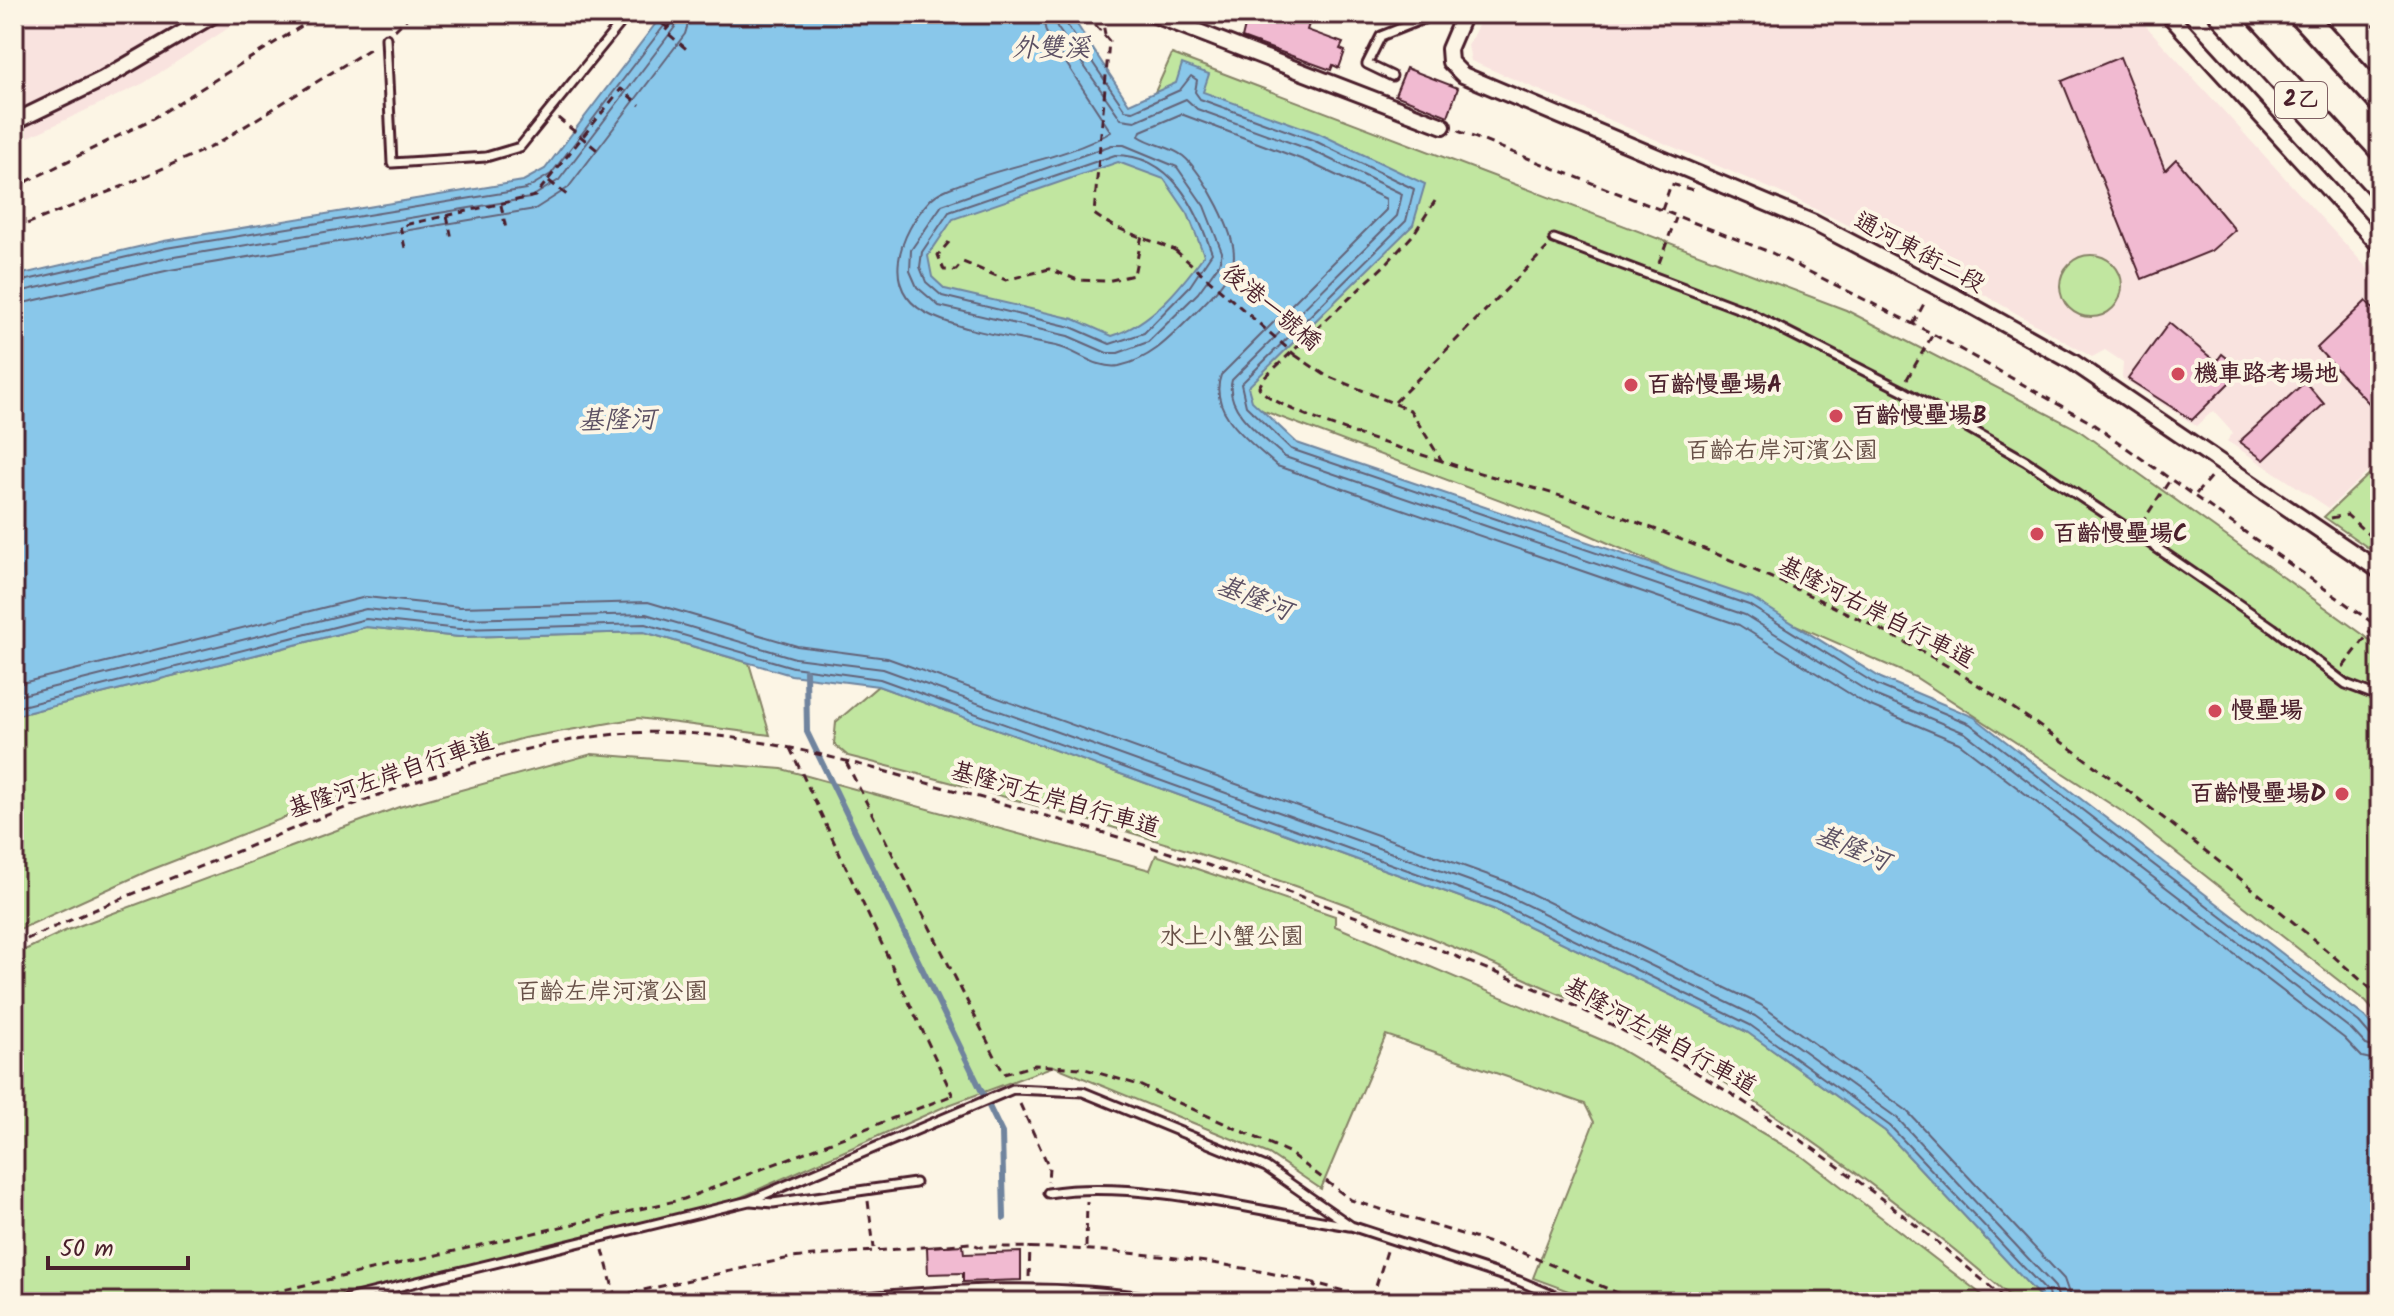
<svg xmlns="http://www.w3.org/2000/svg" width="2394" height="1316" viewBox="0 0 2394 1316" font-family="Kalam,'LXGW WenKai TC',sans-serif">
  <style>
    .built { fill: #f9e3df }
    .green { fill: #c1e6a0; stroke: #868266; stroke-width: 2 }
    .water { fill: #89c7ea; stroke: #70849e; stroke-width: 2; fill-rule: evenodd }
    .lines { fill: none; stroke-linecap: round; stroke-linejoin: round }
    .shore { stroke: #636277; stroke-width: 2 }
    .stream { stroke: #70849e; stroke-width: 6 }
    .building { fill: #f1bad1; stroke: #4a1f2b; stroke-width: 2 }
    .service-casing { stroke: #4a1f2b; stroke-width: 13 }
    .minor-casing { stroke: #4a1f2b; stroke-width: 20 }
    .primary-casing { stroke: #4a1f2b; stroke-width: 30 }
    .path { stroke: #4a1f2b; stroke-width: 3; stroke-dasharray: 8 6; stroke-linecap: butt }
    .service { stroke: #fcf5e5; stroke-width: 7 }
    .minor { stroke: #fcf5e5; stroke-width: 14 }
    .primary { stroke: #fcf5e5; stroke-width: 24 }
    .path-bridge { stroke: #4a1f2b; stroke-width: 3; stroke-dasharray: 8 6; stroke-linecap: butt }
    .poi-dot { fill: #d1495b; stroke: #fcf5e5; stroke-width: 3 }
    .labels { text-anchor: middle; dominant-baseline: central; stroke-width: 8; stroke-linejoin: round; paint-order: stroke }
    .shield { fill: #fcf5e5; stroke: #7f5f63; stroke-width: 2 }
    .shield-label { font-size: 22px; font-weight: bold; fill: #4a1f2b }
    .street-label { font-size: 24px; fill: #4a1f2b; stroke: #fcf5e5 }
    .poi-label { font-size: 24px; font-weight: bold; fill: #4a1f2b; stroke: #fcf5e5; text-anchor: start }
    .park-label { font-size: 24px; fill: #685148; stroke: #fcf5e5 }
    .water-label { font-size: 26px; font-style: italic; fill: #5d5164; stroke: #fcf5e5 }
  </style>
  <rect width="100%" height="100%" fill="#fcf5e5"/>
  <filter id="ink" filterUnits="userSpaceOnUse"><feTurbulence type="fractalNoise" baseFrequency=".0125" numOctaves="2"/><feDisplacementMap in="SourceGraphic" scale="16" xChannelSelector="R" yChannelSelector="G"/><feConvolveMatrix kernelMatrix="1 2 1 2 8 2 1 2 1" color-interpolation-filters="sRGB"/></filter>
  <g filter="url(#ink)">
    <!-- built -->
    <g class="built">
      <polygon points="14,14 250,14 144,83 14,144"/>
      <polygon points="1484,14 2135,14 2368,269 2375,264 2380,268 2380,461 2329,508 2227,441 2233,433 2213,411 2196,426 2122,378 2123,362 2105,350 2092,357 1969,286 1793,198 1471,61 1468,45"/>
    </g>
    <!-- green -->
    <g class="green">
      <polygon points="1172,54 1846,310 2077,429 2365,636 2380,650 2380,1018 2366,1002 2132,818 1915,677 1567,525 921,282 931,243 954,207 1143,119"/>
      <circle cx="2091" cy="286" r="31"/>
      <polygon points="2380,464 2380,556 2324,517"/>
      <polygon points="366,627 459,637 644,632 749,663 770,735 638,718 524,738 378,781 148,871 14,932 14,716"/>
      <path d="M878 686 1493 909 1747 1032 1885 1131 2045 1302H2017C1902 1203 1782 1114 1651 1037 1612 1014 1567 998 1526 979 1309 879 1079 814 848 756L834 744 836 722Z"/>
      <polygon points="592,754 782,769 1150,870 1156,855 1335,916 1335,926 1611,1044 1803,1157 1986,1298 1983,1302 1598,1302 1533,1278 1594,1122 1585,1104 1386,1035 1321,1189 1269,1154 1054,1066 946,1106 714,1209 334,1302 14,1302 14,955 65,931 399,807"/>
    </g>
    <!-- water -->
    <path class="water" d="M663 14H1070L1129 104 1176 83 1182 64 1209 74 1203 92 1318 133 1425 184 1413 225 1248 387 1252 401 1297 443 1752 598 1881 678 1974 717 2365 1017 2380 1035V1302H2045L1885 1131 1747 1032 1493 909 878 686 791 675 644 632 459 637 366 627 14 716V276L164 241 523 181 545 169ZM1118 162 1164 179 1188 214 1204 255C1180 288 1152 323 1112 336L1074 319 945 289 932 277 928 256 953 219Z"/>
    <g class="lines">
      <!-- shore -->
      <g class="shore">
        <path d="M1042 14 1046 32 1111 132C1068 158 1010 164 963 183 952 187 939 191 931 199 899 233 877 291 932 316 970 333 1016 338 1056 346 1076 350 1097 370 1119 366 1151 359 1170 338 1192 316 1206 302 1227 282 1233 263 1240 238 1202 171 1183 156 1170 146 1152 145 1139 136L1141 131 1181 114 1306 161 1386 199V210L1221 375C1207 413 1252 443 1277 466L1739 625 1866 704 1959 743 2344 1038 2362 1057 2380 1061"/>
        <path d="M1054 14 1057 27 1121 119 1135 121 1186 99 1197 109 1311 150 1402 194 1397 216 1232 380C1223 411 1265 438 1285 457L1745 615 1872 694 1965 733 2352 1030 2366 1045 2380 1049"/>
        <polyline points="1064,14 1065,22 1125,110 1133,111 1180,90 1191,76 1197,80 1195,92 1200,99 1315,141 1414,189 1406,221 1241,384 1246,406 1291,449 1749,605 1877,685 1970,724 2359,1022 2372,1037 2380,1039"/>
        <polygon points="1124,145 1177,167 1204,206 1222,252 1219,264 1198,293 1148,342 1118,353 1107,353 1068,336 939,306 917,287 910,271 911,250 942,205 1112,145"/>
        <path d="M1115 155C1172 155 1196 207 1212 253L1190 286 1144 333 1110 344 1071 327 942 296 926 282 920 267 922 252 949 212Z"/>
        <polyline points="14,283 166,248 526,189 551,174 667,22 669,14"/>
        <polyline points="14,293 168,258 530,198 559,180 675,27 679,14"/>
        <polyline points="14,305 170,270 535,209 568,188 685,34 691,14"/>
        <polyline points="14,685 366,597 460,607 648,602 797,646 887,658 1505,881 1761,1005 1906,1110 2064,1279 2072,1302"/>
        <polyline points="14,697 366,609 460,619 646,614 795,658 883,669 1500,892 1755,1016 1897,1118 2055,1287 2060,1302"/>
        <polyline points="14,708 366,619 459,629 645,624 793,667 880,679 1496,902 1750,1025 1890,1126 2048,1293 2050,1302"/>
      </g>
      <!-- stream -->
      <polyline class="stream" points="806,671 807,732 1002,1133 1004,1218"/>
    </g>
    <!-- building -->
    <g class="building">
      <polygon points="1248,14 1291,14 1310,21 1307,30 1343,43 1340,49 1345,51 1339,68 1333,65 1331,70 1242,38"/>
      <polygon points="2120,57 2165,170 2176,159 2235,230 2211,251 2142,279 2062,81"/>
      <polygon points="1406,68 1458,88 1448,116 1395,95"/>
      <polygon points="2366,301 2380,316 2380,415 2317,348"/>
      <polygon points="2169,323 2216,362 2222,354 2242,370 2192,420 2128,379"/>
      <polygon points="2305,382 2324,404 2264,460 2239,442"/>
      <polygon points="963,1245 964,1254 1021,1252 1021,1280 963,1282 963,1273 928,1274 927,1247"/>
    </g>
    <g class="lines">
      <!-- service casing -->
      <g class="service-casing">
        <g id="service">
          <polyline points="386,38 392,163 486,157 520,147 619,25"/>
          <polyline points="1392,76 1367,64 1381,36 1436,14"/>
          <polyline points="1554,239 1748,312 1902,390 2026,461 2135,533 2273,628 2346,684 2380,697"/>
          <path d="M1048 1193C1137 1179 1258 1211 1349 1226"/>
          <polyline points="751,1201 773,1203 915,1183"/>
          <polyline points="335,1302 749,1201 1013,1089 1083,1092 1266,1167 1351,1226 1519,1281 1569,1302"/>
        </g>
      </g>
      <!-- minor casing -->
      <g class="minor-casing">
        <g id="minor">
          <polyline points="1152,14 1443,126"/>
          <polyline points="1464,14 1449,49 1450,62 1463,75 1814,223 1956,297 2073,362 2380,571"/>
          <polyline points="2168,14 2380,246"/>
          <polyline points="14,122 103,79 215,14"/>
          <path d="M851 1302C951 1292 1055 1286 1155 1302"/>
        </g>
      </g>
      <!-- primary casing -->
      <g class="primary-casing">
        <g id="primary">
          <polyline points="2222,14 2380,187"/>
          <polyline points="2301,14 2380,100"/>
        </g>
      </g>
      <!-- path -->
      <g class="path">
        <polyline points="650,14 668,28"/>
        <polyline points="680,14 665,31 690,52"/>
        <polyline points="705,14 710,18"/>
        <path d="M1086 14 1109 41 1094 214C1118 232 1147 238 1175 250"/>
        <polyline points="1101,14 1105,34"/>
        <polyline points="2364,14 2380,31"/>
        <polyline points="395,30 411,14"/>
        <polyline points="558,118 601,153"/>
        <polyline points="1458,131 1772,253 1933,334 2090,422 2380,628"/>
        <polyline points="549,181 568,196"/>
        <polyline points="14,188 154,118 321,14"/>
        <path d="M1435 201 1413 235 1385 265 1264 378 1259 387C1271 411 1410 451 1442 461"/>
        <polyline points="501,205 506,229"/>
        <polyline points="1662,210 1671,184 1697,191"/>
        <polyline points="447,215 452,239"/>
        <polyline points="14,229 121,187 213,146 373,47"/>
        <polyline points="949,242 938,255 944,270 956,270 963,262 1006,280 1049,269 1078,280 1107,281 1134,275 1142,235"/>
        <polyline points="405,248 400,226 535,196 621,89 640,105"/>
        <polyline points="1659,263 1676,218"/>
        <polyline points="1913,324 1926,300"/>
        <path d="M1295 355 1325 375 1410 410 1442 461C1491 478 1543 489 1592 506 1694 542 1795 586 1891 635 1974 677 2049 732 2123 787 2211 854 2297 923 2380 997"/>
        <polyline points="1907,379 1933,334"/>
        <polyline points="1395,402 1547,248"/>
        <polyline points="2196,494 2212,475"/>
        <polyline points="2331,518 2347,515 2380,545"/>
        <polyline points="2141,524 2170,480"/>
        <polyline points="2343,667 2380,619"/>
        <polyline points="790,748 953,1096"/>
        <polyline points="846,762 1003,1072"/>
        <path d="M14 945C93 909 175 877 255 844 369 798 485 749 608 735 730 721 854 764 971 795 1140 841 1306 893 1467 961 1504 976 1542 990 1577 1007 1734 1085 1877 1188 2008 1302"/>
        <polyline points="1004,1074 1035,1065 1082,1068 1139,1085 1288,1152 1351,1200 1523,1253 1639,1302"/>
        <polyline points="1020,1104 1049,1167 1048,1182"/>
        <polyline points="868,1201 874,1248"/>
        <polyline points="1086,1247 1087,1202"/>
        <polyline points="603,1250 615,1296"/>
        <polyline points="1029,1277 1030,1246"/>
        <polyline points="1372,1299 1387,1251"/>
        <polyline points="230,1302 684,1199 953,1095"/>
        <path d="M589 1302 790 1258 971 1243 980 1247C1110 1246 1256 1261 1380 1302"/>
        <polyline points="1311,1302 1316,1283"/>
      </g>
      <!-- service -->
      <use href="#service" class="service"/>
      <!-- minor -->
      <use href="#minor" class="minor"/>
      <!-- primary -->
      <use href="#primary" class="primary"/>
      <!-- path-bridge -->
      <polyline class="path-bridge" points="1175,250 1295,355"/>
    </g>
  </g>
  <!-- markers -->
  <g class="poi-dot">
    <circle cx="2178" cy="374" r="8"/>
    <circle cx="1631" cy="385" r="8"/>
    <circle cx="1836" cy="416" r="8"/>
    <circle cx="2037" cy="534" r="8"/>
    <circle cx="2215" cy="711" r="8"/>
    <circle cx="2342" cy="794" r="8"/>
  </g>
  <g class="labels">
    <!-- shield labels -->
    <rect class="shield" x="2275" y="82" width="52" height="36" rx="6"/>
    <g class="shield-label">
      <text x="2301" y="100">2乙</text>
    </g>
    <!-- street labels -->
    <g class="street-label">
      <text transform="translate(1919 253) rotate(28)">通河東街二段</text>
      <text transform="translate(1271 308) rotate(40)">後港一號橋</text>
      <text transform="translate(1876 613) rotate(27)">基隆河右岸自行車道</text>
      <text transform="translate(391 776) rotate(-19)">基隆河左岸自行車道</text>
      <text transform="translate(1055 800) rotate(16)">基隆河左岸自行車道</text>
      <text transform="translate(1660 1037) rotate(29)">基隆河左岸自行車道</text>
    </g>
    <!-- poi labels -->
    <g class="poi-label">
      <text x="2194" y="374">機車路考場地</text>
      <text x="1647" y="385">百齡慢壘場A</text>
      <text x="1852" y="416">百齡慢壘場B</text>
      <text x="2053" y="534">百齡慢壘場C</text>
      <text x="2231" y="711">慢壘場</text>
      <text x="2326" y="794" text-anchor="end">百齡慢壘場D</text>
    </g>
    <!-- park labels -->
    <g class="park-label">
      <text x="1782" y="451">百齡右岸河濱公園</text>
      <text x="1232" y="937">水上小蟹公園</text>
      <text x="612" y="992">百齡左岸河濱公園</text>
    </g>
    <!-- water labels -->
    <g class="water-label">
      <text x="1051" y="49">外雙溪</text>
      <text transform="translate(617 421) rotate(-1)">基隆河</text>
      <text transform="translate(1254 599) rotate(22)">基隆河</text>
      <text transform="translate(1852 849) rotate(23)">基隆河</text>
    </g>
  </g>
  <!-- margin -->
  <rect width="2394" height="1316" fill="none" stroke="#fcf5e5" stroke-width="48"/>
  <rect x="24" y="24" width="2346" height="1268" fill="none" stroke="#4a1f2b" stroke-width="3" filter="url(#ink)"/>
  <!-- scale -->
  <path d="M48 1256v12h140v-12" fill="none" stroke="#4a1f2b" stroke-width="4"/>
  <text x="60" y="1256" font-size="24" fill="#4a1f2b" stroke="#fcf5e5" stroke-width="6" paint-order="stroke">50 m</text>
</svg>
